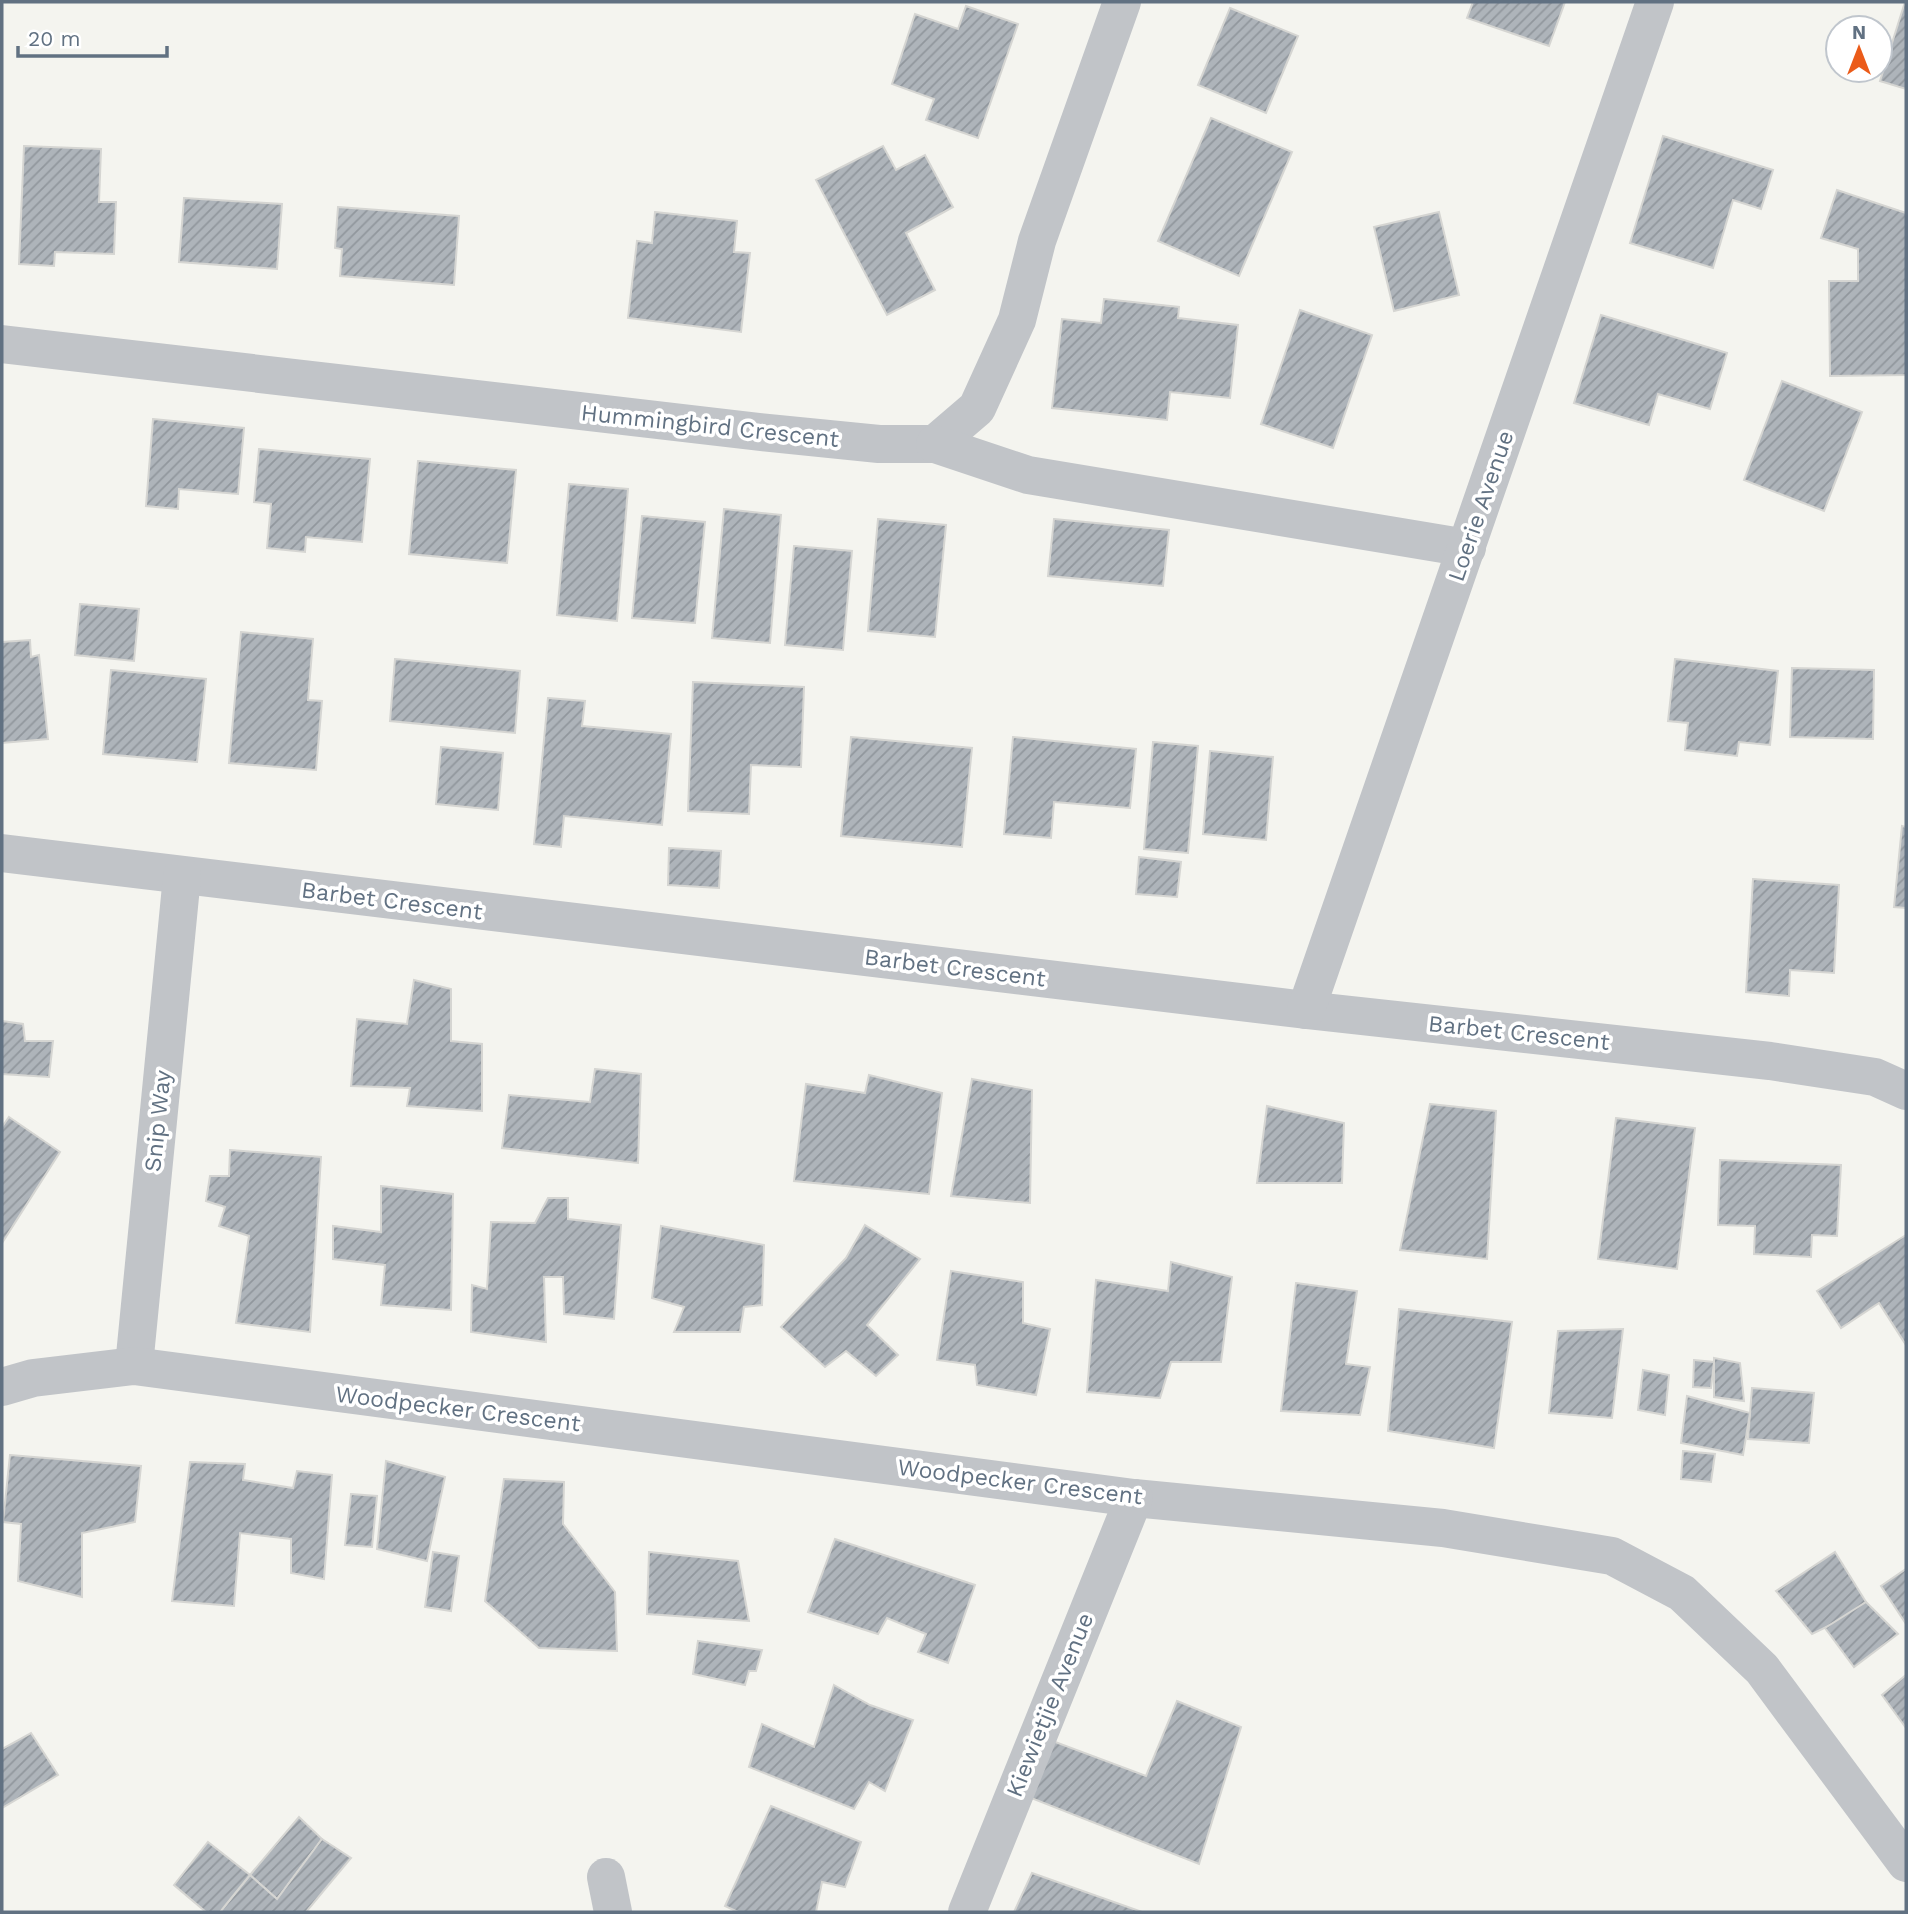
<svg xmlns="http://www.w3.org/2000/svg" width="1908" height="1914" viewBox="0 0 1908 1914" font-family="'Work Sans',sans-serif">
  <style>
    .building { fill: url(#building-hatch); stroke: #d5d5d2; stroke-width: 2 }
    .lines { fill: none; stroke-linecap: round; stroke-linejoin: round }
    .minor { stroke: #c1c4c8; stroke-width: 38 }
    .labels { text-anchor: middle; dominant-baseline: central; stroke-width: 7; stroke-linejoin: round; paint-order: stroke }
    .street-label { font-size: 23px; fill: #617182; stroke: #fff }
  </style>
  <defs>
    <pattern id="building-hatch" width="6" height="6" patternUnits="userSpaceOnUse" patternTransform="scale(1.75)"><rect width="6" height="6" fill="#aeb4ba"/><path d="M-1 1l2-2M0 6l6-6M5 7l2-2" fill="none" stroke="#91979d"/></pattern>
  </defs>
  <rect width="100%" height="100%" fill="#f4f4ef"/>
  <!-- building -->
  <g class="building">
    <polygon points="1473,2 1565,2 1549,46 1467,18"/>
    <polygon points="1905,2 1906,2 1906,89 1880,81"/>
    <polygon points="966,6 1018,24 978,138 926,120 934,99 892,84 915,14 958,29"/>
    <polygon points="1230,8 1298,36 1266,113 1198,85"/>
    <polygon points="1211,118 1292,152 1239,276 1158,241"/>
    <polygon points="1663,136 1773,170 1761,209 1733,200 1713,268 1630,243"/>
    <polygon points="24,146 101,149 99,202 116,202 114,254 55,252 54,266 19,264"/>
    <polygon points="883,146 896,170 925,155 953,207 906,233 935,290 887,315 816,180"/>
    <polygon points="1837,190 1906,213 1906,375 1830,376 1829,281 1858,281 1858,249 1821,238"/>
    <polygon points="184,198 282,204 277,269 179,262"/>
    <polygon points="338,207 459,216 454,285 340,276 342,249 335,248"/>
    <polygon points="655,212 737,221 734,252 750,253 741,332 628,318 637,241 652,243"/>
    <polygon points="1439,212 1459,295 1394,311 1374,227"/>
    <polygon points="1104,299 1179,307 1178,318 1238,325 1230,398 1170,392 1167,420 1052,408 1062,319 1101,323"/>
    <polygon points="1300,310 1372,335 1333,448 1261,424"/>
    <polygon points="1601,315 1727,353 1710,409 1658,394 1649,425 1574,403"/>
    <polygon points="1782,381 1862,412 1824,511 1744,480"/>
    <polygon points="153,419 244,428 238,494 179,489 178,509 146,506"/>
    <polygon points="259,449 370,459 362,542 306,537 305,552 267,548 271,504 254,502"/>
    <polygon points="418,461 516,470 507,563 409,554"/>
    <polygon points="569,484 628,489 617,621 557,615"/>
    <polygon points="724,509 781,515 770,643 712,638"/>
    <polygon points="642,516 705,522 695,623 632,618"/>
    <polygon points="878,519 946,525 935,637 868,631"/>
    <polygon points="1054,519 1169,530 1163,586 1048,576"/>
    <polygon points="794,546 852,551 843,650 785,645"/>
    <polygon points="80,604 139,609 134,661 75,655"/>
    <polygon points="241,632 313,639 308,700 322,701 316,770 229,763"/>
    <polygon points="30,640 31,657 39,655 48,739 2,743 2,642"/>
    <polygon points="395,659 520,671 515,733 390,721"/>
    <polygon points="1675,659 1778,671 1770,745 1739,742 1737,756 1685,750 1688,723 1668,721"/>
    <polygon points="1792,668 1874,670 1873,739 1790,737"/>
    <polygon points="111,670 206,679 197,762 103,754"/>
    <polygon points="693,682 804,687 801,767 751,765 749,814 688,811"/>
    <polygon points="548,698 585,701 582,726 671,734 662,825 564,816 561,847 534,844"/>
    <polygon points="851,737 972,748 962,847 841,836"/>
    <polygon points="1013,737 1136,749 1130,808 1054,802 1051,838 1004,834"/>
    <polygon points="1153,742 1198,746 1188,853 1144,849"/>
    <polygon points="441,747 503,753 498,810 436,804"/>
    <polygon points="1210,751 1273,757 1266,840 1203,834"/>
    <polygon points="1902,826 1906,827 1906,908 1894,907"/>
    <polygon points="669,848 721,851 719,888 668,885"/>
    <polygon points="1139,857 1181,862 1177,897 1136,894"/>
    <polygon points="1753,879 1839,885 1834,973 1790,970 1789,996 1746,992"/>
    <polygon points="414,980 451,989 451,1041 482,1044 482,1111 407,1106 410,1088 351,1086 357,1019 407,1024"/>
    <polygon points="2,1021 23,1024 25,1041 53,1041 49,1077 2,1074"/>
    <polygon points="595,1069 641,1074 638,1163 502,1148 509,1095 590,1102"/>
    <polygon points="869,1075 942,1093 929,1194 794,1181 806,1084 865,1093"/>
    <polygon points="972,1079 1032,1090 1030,1203 951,1196"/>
    <polygon points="1430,1104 1496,1111 1487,1259 1400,1250"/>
    <polygon points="1267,1106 1344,1123 1342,1183 1257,1183"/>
    <polygon points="9,1117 60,1152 2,1243 2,1127"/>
    <polygon points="1616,1118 1695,1128 1677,1269 1598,1259"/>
    <polygon points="230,1150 321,1157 310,1332 236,1323 249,1236 219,1226 225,1207 206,1201 210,1176 229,1176"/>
    <polygon points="1720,1160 1841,1165 1837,1236 1812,1235 1811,1257 1754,1254 1755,1226 1718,1225"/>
    <polygon points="381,1186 453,1194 451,1310 381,1305 385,1265 333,1259 333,1226 381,1232"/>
    <polygon points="548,1198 568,1198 568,1219 621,1225 614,1319 564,1314 563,1277 544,1277 546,1342 471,1332 472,1285 487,1289 491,1222 535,1223"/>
    <polygon points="865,1225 920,1259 867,1325 898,1355 876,1376 846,1351 825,1367 781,1327 846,1258"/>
    <polygon points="661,1226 764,1245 762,1305 744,1307 740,1332 674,1332 684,1307 652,1298"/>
    <polygon points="1906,1235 1906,1345 1879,1303 1841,1328 1817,1291"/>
    <polygon points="1171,1262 1232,1277 1221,1362 1171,1362 1160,1398 1087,1392 1096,1280 1168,1291"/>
    <polygon points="951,1271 1023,1282 1023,1323 1050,1329 1036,1395 977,1385 975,1365 937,1360"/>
    <polygon points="1296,1283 1357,1291 1346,1364 1370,1367 1360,1415 1281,1411"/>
    <polygon points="1399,1309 1512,1322 1494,1448 1388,1431"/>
    <polygon points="1623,1329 1612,1418 1549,1413 1558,1331"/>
    <polygon points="1714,1358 1740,1363 1744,1401 1714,1397"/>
    <polygon points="1694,1360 1714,1362 1711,1388 1693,1387"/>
    <polygon points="1643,1370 1669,1375 1665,1415 1638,1410"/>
    <polygon points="1752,1388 1814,1393 1809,1443 1748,1439"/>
    <polygon points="1687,1396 1750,1413 1743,1455 1681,1443"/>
    <polygon points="1683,1451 1715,1454 1711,1482 1681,1479"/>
    <polygon points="10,1455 141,1466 135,1522 82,1533 82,1597 18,1581 21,1524 3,1522"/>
    <polygon points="386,1461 445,1477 427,1561 377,1549"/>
    <polygon points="190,1462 245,1464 243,1480 293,1488 297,1471 332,1475 324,1579 291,1573 291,1539 240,1533 234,1606 172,1601"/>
    <polygon points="504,1479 564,1482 563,1524 615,1592 617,1651 539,1648 485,1601"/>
    <polygon points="351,1494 377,1496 372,1547 345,1545"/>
    <polygon points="835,1539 975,1585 948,1663 918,1652 926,1634 887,1618 878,1634 808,1612"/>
    <polygon points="433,1552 459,1556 451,1611 425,1607"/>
    <polygon points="649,1552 738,1561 749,1621 647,1614"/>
    <polygon points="1835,1552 1866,1602 1845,1618 1812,1634 1776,1591"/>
    <polygon points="1906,1569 1906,1624 1881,1586"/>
    <polygon points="1866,1602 1898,1634 1854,1667 1825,1628"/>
    <polygon points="698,1641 762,1650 756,1671 749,1671 745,1685 693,1674"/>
    <polygon points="1906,1675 1906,1728 1882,1695"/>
    <polygon points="834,1685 870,1705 913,1720 885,1791 869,1782 854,1809 749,1767 762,1724 814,1747"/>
    <polygon points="1177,1701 1241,1727 1199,1864 1026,1796 1050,1740 1146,1776"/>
    <polygon points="31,1733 58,1775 2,1808 2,1749"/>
    <polygon points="771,1806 861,1842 845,1887 822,1882 816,1912 738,1912 725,1906"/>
    <polygon points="299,1817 322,1839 277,1899 250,1875"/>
    <polygon points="322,1839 351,1858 306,1912 220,1912 250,1875 277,1899"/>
    <polygon points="208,1842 250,1875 220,1912 206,1912 174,1885"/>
    <polygon points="1032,1873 1142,1912 1014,1912"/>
  </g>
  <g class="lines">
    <!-- minor -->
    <g class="minor">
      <polyline points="2,344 760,432 879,444 935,444 977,408 1017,320 1037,241 1122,2"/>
      <polyline points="935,444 1028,475 1467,548"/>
      <polyline points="2,853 1306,1010 1770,1061 1875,1077 1906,1091"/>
      <polyline points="1306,1010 1655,2"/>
      <polyline points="134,1366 182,876"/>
      <polyline points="2,1387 33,1378 134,1366 1134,1498 1443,1528 1612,1556 1682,1593 1762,1669 1906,1863"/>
      <polyline points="606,1877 613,1912"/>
      <polyline points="967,1912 1134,1498"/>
    </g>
  </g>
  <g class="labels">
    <!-- street labels -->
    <g class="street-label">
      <text transform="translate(710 426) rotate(6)">Hummingbird Crescent</text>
      <text transform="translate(1481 506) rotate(-71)">Loerie Avenue</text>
      <text transform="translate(392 901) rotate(7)">Barbet Crescent</text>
      <text transform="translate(955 968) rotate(7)">Barbet Crescent</text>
      <text transform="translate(1519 1033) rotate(6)">Barbet Crescent</text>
      <text transform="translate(158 1121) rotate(-84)">Snip Way</text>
      <text transform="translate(458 1409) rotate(7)">Woodpecker Crescent</text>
      <text transform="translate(1020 1482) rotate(7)">Woodpecker Crescent</text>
      <text transform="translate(1050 1705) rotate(-68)">Kiewietjie Avenue</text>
    </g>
  </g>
  <!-- border -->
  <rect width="1908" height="1914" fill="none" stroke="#617182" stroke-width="7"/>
  <!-- north arrow -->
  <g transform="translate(1859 49)"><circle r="33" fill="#ffffff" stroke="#c0c6cd" stroke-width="2"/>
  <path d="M0-5L12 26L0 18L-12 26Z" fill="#eb5b19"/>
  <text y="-10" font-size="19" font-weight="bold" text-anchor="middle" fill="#617182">N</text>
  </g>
  <!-- scale -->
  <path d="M18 46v10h149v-10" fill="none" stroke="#617182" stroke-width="3.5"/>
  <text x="28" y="46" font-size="21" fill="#617182" stroke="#ffffff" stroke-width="5" paint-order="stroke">20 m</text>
</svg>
